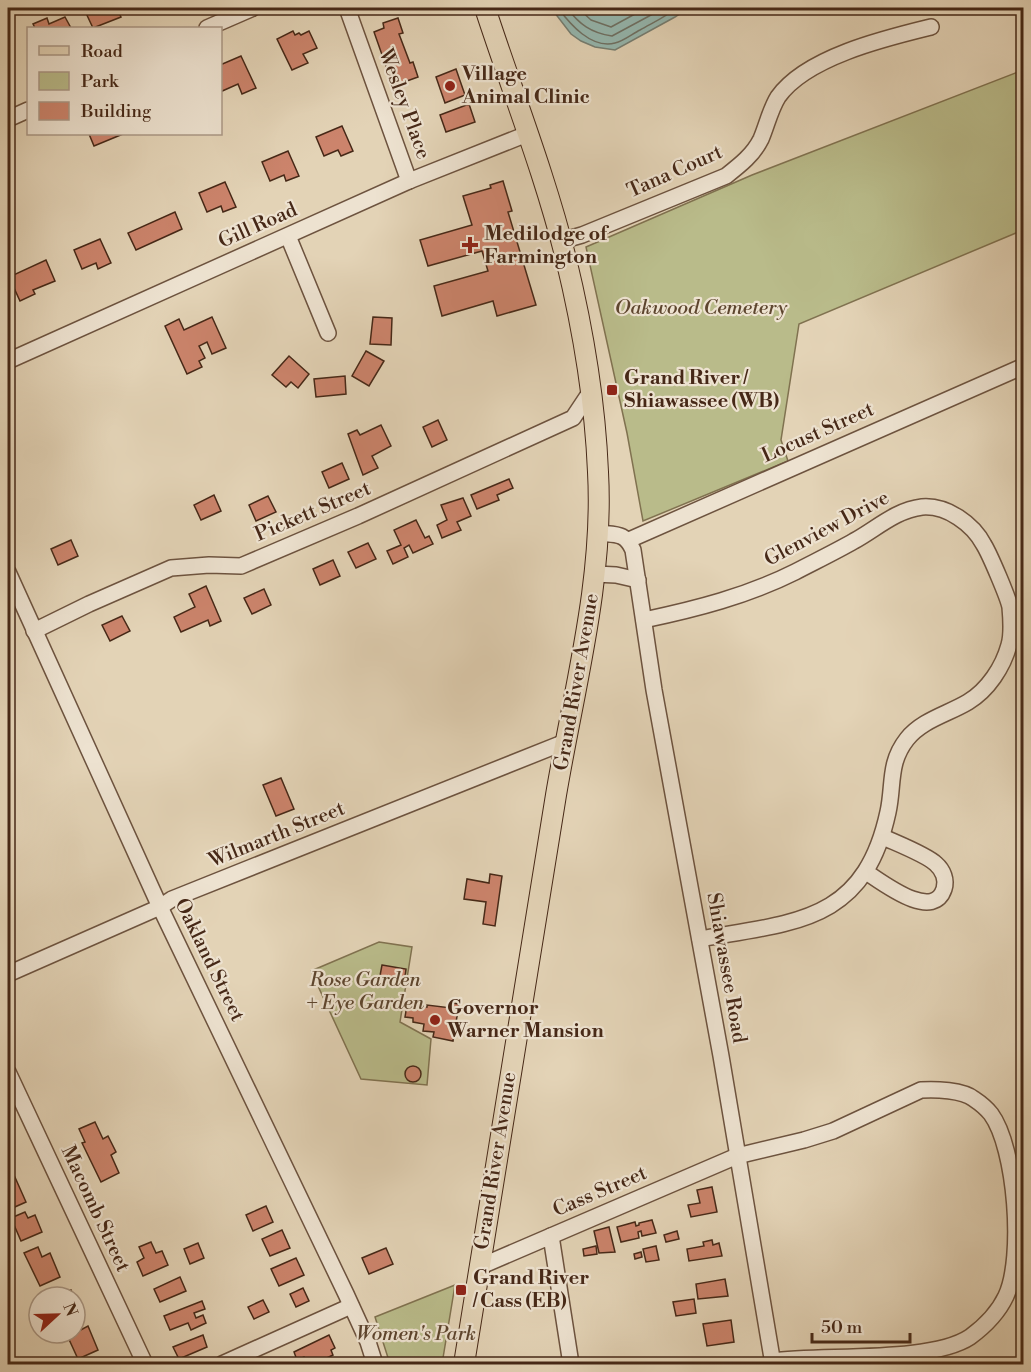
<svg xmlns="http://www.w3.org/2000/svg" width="1031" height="1372" viewBox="0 0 1031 1372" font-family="'Libre Bodoni',serif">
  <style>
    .green { fill: #b9bb8a; stroke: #807250; stroke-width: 1.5 }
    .water { fill: #95b7af; stroke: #757e72; stroke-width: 1.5 }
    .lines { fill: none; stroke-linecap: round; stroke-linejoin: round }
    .shore { stroke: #6e7063; stroke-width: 1.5 }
    .building { fill: #cc846c; stroke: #462817; stroke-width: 1.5 }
    .minor-casing { stroke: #6d533f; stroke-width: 18 }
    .major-casing { stroke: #462817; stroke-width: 22 }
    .minor { stroke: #ede2d0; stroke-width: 15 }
    .major { stroke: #e3d3b6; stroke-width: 20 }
    .poi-dot { fill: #8f2418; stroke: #ede2d0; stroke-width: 2 }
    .labels { text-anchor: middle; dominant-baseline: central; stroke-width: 4.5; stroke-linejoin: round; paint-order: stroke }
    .poi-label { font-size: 20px; font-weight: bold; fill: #462817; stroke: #ede2d0; text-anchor: start }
    .street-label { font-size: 20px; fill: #462817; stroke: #ede2d0 }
    .park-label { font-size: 20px; font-style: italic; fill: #5d452e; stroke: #ede2d0 }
  </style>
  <rect width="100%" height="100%" fill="#e3d3b6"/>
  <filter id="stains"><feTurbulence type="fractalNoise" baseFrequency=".00333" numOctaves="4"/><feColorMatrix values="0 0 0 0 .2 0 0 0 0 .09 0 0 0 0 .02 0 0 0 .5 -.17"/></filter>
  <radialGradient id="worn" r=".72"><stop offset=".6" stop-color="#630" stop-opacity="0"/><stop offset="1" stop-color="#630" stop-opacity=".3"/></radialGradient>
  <!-- green -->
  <g class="green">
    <polygon points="1023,70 1023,230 799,324 781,440 788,461 643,521 627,433 586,247 752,175"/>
    <polygon points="379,942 412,947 400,1022 431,1039 427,1085 361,1079 311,971"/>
    <polygon points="455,1285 442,1364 390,1364 375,1317"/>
  </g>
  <!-- water -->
  <polygon class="water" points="551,8 683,8 681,13 675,17 615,50 595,47 581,41 571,34"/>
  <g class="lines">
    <!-- shore -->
    <g class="shore">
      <path d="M558 8C570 24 591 49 615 43 624 41 632 34 640 30 652 23 666 17 676 8"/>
      <path d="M567 8C579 24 591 33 612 36L664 8"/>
      <polyline points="578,8 591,20 611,27 646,8"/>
    </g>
  </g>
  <!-- building -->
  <g class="building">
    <polygon points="94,8 117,8 121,17 93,28 85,11"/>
    <polygon points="65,17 71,28 35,28 33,24 47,18 49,24"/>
    <polygon points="398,18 403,33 399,34 410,63 413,62 418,77 393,86 374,32 384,28 383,23"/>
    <polygon points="293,31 295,35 299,33 301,35 309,31 317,48 303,54 308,63 292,70 277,39"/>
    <polygon points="241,56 256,88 242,94 238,84 220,92 220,65"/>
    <polygon points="456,69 465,95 445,103 436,77"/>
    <polygon points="469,104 475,122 446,132 440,115"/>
    <polygon points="342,126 353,151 341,156 338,150 324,156 316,137"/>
    <polygon points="89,134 123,134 94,146"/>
    <polygon points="288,151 299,176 286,181 284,175 270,181 262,162"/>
    <polygon points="503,181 512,211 508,212 536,305 497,316 493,301 442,316 434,286 488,271 482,251 428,266 420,240 472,225 463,196 491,188 490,185"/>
    <polygon points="225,182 236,207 223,212 221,206 207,212 199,193"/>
    <polygon points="175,212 182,229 136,250 128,233"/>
    <polygon points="100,239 111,263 98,269 96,263 82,269 74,250"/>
    <polygon points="46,260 55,281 33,290 35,294 20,301 9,277"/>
    <polygon points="212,317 226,348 212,354 207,342 199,346 205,358 199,361 202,367 187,374 165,326 179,319 184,330"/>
    <polygon points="373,317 392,318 391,345 370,344"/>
    <polygon points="366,351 384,361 369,386 352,376"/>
    <polygon points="289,356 309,374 298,388 291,382 286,387 272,375"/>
    <polygon points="345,376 346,394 316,397 314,379"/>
    <polygon points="438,420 447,440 432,447 423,427"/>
    <polygon points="381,425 391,446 372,456 378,468 363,475 348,434 357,430 360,435"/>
    <polygon points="342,463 349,479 329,488 322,472"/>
    <polygon points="509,479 513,488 497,495 499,500 477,509 471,495"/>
    <polygon points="214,495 221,511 201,520 194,505"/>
    <polygon points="268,496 276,512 256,521 249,505"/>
    <polygon points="463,498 471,516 457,522 461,530 442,538 437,525 447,520 441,505"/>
    <polygon points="416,520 425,538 429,536 433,544 413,553 409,545 404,548 408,557 393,564 387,551 401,545 394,530"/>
    <polygon points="71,540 78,556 58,565 51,549"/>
    <polygon points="368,543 376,559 356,568 348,552"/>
    <polygon points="333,560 340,576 320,585 313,569"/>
    <polygon points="206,586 221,621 210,626 208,620 181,632 174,617 195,607 189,594"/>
    <polygon points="264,589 271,605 252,614 244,598"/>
    <polygon points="122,616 130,631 110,641 102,625"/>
    <polygon points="281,778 294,809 276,816 263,785"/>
    <polygon points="490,874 502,876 495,926 483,924 486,902 464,899 467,879 489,883"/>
    <polygon points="382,965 406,969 404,985 379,981"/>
    <polygon points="451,1003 459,1004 453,1041 433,1037 434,1032 423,1031 424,1024 413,1022 413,1018 405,1017 407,1005 422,1007 427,1007 427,1005 451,1008"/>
    <circle cx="413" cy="1074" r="8"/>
    <polygon points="95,1122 103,1139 108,1136 116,1152 111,1155 119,1173 101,1182 82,1143 85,1142 79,1129"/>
    <polygon points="14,1175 26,1202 8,1210 8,1178"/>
    <polygon points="712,1187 717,1212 691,1217 688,1205 700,1203 697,1190"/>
    <polygon points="266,1206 273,1222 253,1231 246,1215"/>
    <polygon points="25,1212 28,1218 35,1215 42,1232 21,1241 11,1218"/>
    <polygon points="652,1220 656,1233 642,1236 641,1231 638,1232 639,1238 621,1242 617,1227 635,1222 636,1226 639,1225 639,1223"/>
    <polygon points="609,1227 615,1252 599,1253 594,1231"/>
    <polygon points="282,1230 290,1248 270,1256 262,1239"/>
    <polygon points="677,1231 679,1239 666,1242 664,1235"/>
    <polygon points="712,1240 713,1245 719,1243 722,1256 689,1261 687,1249 704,1246 703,1242"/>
    <polygon points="151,1242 156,1253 162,1251 168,1265 143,1276 137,1262 144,1258 139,1247"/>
    <polygon points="198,1243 204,1258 190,1264 184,1249"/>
    <polygon points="596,1246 597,1254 584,1256 583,1249"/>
    <polygon points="656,1246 659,1260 646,1262 643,1249"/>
    <polygon points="38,1247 42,1257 50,1253 60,1277 40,1286 24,1253"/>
    <polygon points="386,1248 393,1264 369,1274 362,1258"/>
    <polygon points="641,1252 642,1257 635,1259 634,1254"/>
    <polygon points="296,1258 304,1275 279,1286 271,1269"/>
    <polygon points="180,1277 186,1291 160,1302 154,1289"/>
    <polygon points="725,1279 728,1296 698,1299 696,1284"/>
    <polygon points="303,1288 309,1301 296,1307 290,1294"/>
    <polygon points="71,1290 74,1297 55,1297"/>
    <polygon points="75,1298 80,1310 75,1312"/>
    <polygon points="694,1299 696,1313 676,1316 673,1302"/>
    <polygon points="263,1300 269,1312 254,1319 248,1307"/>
    <polygon points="202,1301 205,1309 194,1313 196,1318 203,1315 206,1323 191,1330 188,1323 170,1330 164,1316"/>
    <polygon points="731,1320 734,1342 707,1346 703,1324"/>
    <polygon points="88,1326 98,1350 78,1359 67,1335 75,1333"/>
    <polygon points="203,1335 207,1347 179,1359 173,1347"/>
    <polygon points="329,1335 335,1348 331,1350 333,1355 318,1362 319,1364 307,1364 304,1357 297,1360 294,1352"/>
  </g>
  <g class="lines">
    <!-- minor casing -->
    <g class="minor-casing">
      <g id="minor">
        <polyline points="347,8 409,181"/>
        <polyline points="207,28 253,8"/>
        <polyline points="8,119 28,110"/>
        <polyline points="288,236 328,333"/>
        <path d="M561 241 582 235 726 176C740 165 753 155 761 139 767 125 770 110 778 97 806 57 886 38 931 27"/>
        <polyline points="8,361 409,181 527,134"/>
        <path d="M598 533C616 535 625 532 633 550L654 690 721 1056 773 1364"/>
        <polyline points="629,540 1024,366"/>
        <polyline points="8,572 160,907 346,1294 368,1342 375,1364"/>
        <polyline points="595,574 616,575 638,580"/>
        <path d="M644 620C696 609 747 596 795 572 814 562 835 552 854 541 876 529 896 510 922 507 947 505 973 524 984 545 990 555 1008 597 1010 607 1011 618 1012 635 1009 645 1003 667 988 690 968 702 948 714 922 720 907 739 888 763 894 785 888 812 864 923 795 922 700 939"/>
        <polyline points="34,631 89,604 171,568 209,565 241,566 358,516 573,418 591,391"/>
        <path d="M866 872C883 883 933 922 944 889 947 880 943 870 936 864 927 855 896 843 883 837"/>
        <polyline points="8,974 160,907 172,899 565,742"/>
        <polyline points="8,1072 145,1364"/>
        <polyline points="551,1236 571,1364"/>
        <path d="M479 1267 737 1156 804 1140 833 1131 921 1090C935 1089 963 1090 974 1099 980 1103 987 1109 991 1114 1016 1148 1024 1258 1006 1296 998 1313 985 1326 970 1337 931 1363 823 1354 772 1361"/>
        <polyline points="222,1364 351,1306"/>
      </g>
    </g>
    <!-- major casing -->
    <g class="major-casing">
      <path id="major" d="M464 1364C494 1175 525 985 556 795 574 688 604 581 598 472 595 400 583 329 566 259 545 174 512 91 485 8"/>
    </g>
    <!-- minor -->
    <use href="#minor" class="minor"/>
    <!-- major -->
    <use href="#major" class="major"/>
  </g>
  <!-- markers -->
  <g class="poi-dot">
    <circle cx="450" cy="86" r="6"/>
    <path d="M467 236h6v6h6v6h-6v6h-6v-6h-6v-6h6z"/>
    <rect x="606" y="384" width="12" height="12" rx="3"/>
    <circle cx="435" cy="1020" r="6"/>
    <rect x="455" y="1284" width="12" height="12" rx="3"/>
  </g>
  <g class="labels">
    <!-- poi labels -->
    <g class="poi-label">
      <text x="462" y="74">Village<tspan x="462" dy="23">Animal Clinic</tspan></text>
      <text x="484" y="234">Medilodge of<tspan x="484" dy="23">Farmington</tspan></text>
      <text x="624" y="378">Grand River /<tspan x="624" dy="23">Shiawassee (WB)</tspan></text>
      <text x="447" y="1008">Governor<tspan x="447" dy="23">Warner Mansion</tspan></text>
      <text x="473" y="1278">Grand River<tspan x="473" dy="23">/ Cass (EB)</tspan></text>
    </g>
    <!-- street labels -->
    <g class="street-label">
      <text transform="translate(404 104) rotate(70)">Wesley Place</text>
      <text transform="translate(675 172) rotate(-24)">Tana Court</text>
      <text transform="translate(258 226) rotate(-24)">Gill Road</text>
      <text transform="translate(818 433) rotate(-24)">Locust Street</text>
      <text transform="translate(313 512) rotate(-23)">Pickett Street</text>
      <text transform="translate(827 529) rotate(-28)">Glenview Drive</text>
      <text transform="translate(577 682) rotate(-80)">Grand River Avenue</text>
      <text transform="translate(277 835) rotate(-22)">Wilmarth Street</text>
      <text transform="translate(209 960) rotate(64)">Oakland Street</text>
      <text transform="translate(726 968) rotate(80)">Shiawassee Road</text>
      <text transform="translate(496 1161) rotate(-81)">Grand River Avenue</text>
      <text transform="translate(600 1192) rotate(-23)">Cass Street</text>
      <text transform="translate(95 1209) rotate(65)">Macomb Street</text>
    </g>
    <!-- park labels -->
    <g class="park-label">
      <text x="701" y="308">Oakwood Cemetery</text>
      <text x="365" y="980">Rose Garden<tspan x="365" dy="23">+ Eye Garden</tspan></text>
      <text x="416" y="1334">Women's Park</text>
    </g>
  </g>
  <!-- margin -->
  <rect width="1031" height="1372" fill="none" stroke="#e3d3b6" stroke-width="30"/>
  <rect x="9" y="9" width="1013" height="1354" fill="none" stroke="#462817" stroke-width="3"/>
  <rect x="15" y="15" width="1001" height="1342" fill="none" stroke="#462817" stroke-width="1.5"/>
  <!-- legend -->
  <rect x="27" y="27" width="195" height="108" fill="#ede2d0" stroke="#aa9886" stroke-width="1.5"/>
  <rect x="39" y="46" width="30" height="9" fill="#e3d3b6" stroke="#aa9886" stroke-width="1.5"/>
  <text x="81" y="57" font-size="18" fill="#462817">Road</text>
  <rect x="39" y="72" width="30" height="18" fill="#b9bb8a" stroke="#aa9886" stroke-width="1.5"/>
  <text x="81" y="87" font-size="18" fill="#462817">Park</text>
  <rect x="39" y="102" width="30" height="18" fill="#cc846c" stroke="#aa9886" stroke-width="1.5"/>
  <text x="81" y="117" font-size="18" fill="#462817">Building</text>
  <!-- north arrow -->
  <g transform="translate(57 1315) rotate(68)"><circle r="28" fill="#ede2d0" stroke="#aa9886" stroke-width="1.5"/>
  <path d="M0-4.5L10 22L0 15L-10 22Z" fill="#8f2418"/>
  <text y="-9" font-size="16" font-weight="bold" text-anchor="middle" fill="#462817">N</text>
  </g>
  <!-- scale -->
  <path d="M812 1333v9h98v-9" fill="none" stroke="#462817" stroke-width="3"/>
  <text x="821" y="1333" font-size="18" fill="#462817" stroke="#ede2d0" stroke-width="4.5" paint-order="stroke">50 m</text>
  <rect width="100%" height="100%" filter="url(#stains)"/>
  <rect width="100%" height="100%" fill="url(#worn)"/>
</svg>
